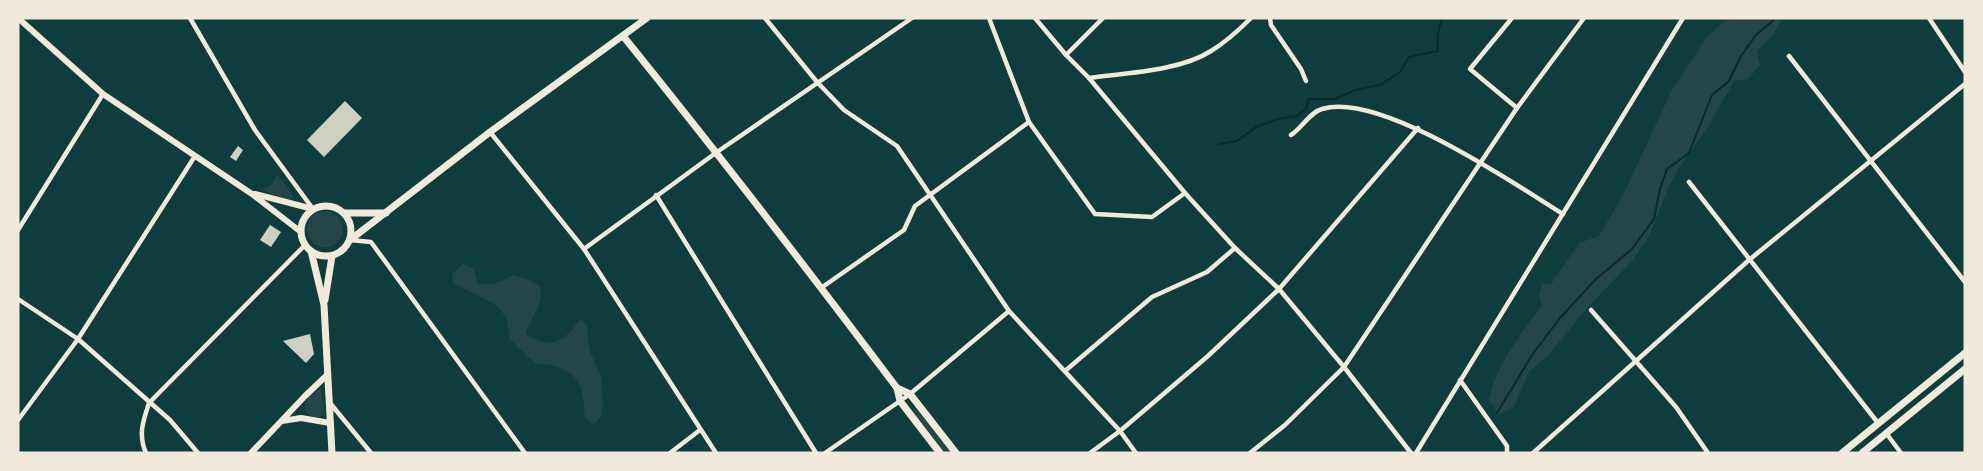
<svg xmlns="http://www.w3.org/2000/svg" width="1983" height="471" viewBox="0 0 1983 471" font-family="'Crimson Pro',serif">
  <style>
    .green { fill: #244646 }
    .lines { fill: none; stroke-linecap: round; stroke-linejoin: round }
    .stream { stroke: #0a2a2b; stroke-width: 2 }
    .building { fill: #cfcfc3 }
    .minor { stroke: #f1e9da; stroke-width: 4.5 }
    .secondary { stroke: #f1e9da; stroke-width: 6 }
    .primary { stroke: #f1e9da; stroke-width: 7 }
  </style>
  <rect width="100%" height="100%" fill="#0f3d3e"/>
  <!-- green -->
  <g class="green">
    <path d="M1733 18H1782L1773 35 1757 51 1760 65 1748 79 1734 81 1708 127 1680 166 1670 184 1648 238 1632 261 1586 309 1547 357 1529 371 1514 407 1499 415 1489 400C1496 366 1521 333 1542 306L1539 295 1542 283 1551 284 1579 243 1599 236 1622 197 1671 92 1706 38 1722 23Z"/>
    <polygon points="277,174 291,192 294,200 278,197 263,190 272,184"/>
    <circle cx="325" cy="229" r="18"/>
    <path d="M463 264 474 269 477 283C492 286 501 282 513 275L531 280 540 287C544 308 530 315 526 334 553 350 563 342 581 319L587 325 589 349 601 377 603 404 601 417 594 424 585 418C584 408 584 394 580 385 571 368 553 363 536 364L510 339 506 317 496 305 453 283 452 274Z"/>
    <path d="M321 389 325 415 314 418 306 412C302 400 311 391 321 389Z"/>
    <polygon points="916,408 951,453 944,453 912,411"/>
  </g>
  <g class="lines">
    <!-- stream -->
    <g class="stream">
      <path d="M1219 144 1237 141 1256 127 1278 119 1297 116 1306 109 1309 99H1335L1355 90 1380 85 1400 72 1409 57 1438 51C1437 39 1437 29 1443 18"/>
      <polyline points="1497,413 1532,355 1560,318 1595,280 1632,249 1654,219 1660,189 1667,169 1689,153 1712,95 1729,81 1741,56 1756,35 1776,18"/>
    </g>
  </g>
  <!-- building -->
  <g class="building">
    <polygon points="345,101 362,118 324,157 307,140"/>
    <polygon points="238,146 243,150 236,161 230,157"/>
    <polygon points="270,225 281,232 271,247 260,240"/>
    <polygon points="310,334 314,354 306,363 283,341"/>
  </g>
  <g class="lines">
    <!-- minor -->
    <g class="minor">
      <polyline points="190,18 255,130 313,209"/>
      <polyline points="765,18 817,82 844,110 897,146 1009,311 1120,431 1136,453"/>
      <polyline points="989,18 1029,122 1095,214 1152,217 1185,193"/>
      <polyline points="1035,18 1066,55 1089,78 1185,193 1235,248 1279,289 1344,367 1411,453"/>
      <polyline points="1270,18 1271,25 1301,69 1306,81"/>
      <polyline points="1512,18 1470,69 1517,108"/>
      <polyline points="1929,18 1965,72"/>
      <polyline points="1066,55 1103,18"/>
      <polyline points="1789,56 1965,282"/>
      <path d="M1089 78C1126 73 1180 71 1211 51 1226 42 1239 30 1251 18"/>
      <polyline points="490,132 584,249 716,453"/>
      <path d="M1291 135C1302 128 1310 112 1322 109 1379 91 1513 183 1563 214"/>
      <polyline points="1689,182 1878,423"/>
      <polyline points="656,195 816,453"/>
      <polyline points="18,230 103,94"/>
      <polyline points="350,240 371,242 525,453"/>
      <polyline points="584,249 717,152 912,18"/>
      <polyline points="821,288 904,230 915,206 1029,122"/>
      <polyline points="18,299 78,339 170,420 198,453"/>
      <polyline points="1591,310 1676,407 1708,453"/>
      <polyline points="1065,371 1152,297 1207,272 1235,248"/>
      <polyline points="1460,380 1507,446 1507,453"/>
      <polyline points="330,403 371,453"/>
      <polyline points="18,420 78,339 195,156"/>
      <polyline points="1886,433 1901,453"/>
      <path d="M146 453C138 435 143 421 149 403L305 245"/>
      <polyline points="670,453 700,430"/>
      <polyline points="825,453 910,394 1009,311"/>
      <polyline points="1090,453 1120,431 1208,356 1279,289 1418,128"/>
      <polyline points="1250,453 1285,425 1344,367 1517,108 1584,18"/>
      <polyline points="1416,453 1683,18"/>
      <polyline points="1533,453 1749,260 1965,84"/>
    </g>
    <!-- secondary -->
    <g class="secondary">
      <polyline points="18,18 103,94 252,194 301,232"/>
      <polyline points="255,194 313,209"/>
      <polyline points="282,421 301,418 330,423"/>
      <polyline points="251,453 305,396 327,375"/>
    </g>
    <!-- primary -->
    <g class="primary">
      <path d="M623 36C717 152 808 270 897 388L900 401 940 453"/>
      <circle cx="326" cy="231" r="25"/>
      <polyline points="345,213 386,213"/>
      <polyline points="350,240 490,132 647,18"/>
      <polyline points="311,251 324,305 332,453"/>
      <polyline points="325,300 332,256"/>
      <polyline points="897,388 910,394 956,453"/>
      <polyline points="1842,453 1965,353"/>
      <polyline points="1862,453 1965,369"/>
    </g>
  </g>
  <!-- border -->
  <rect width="1983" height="471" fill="none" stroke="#f1e9da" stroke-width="39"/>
</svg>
